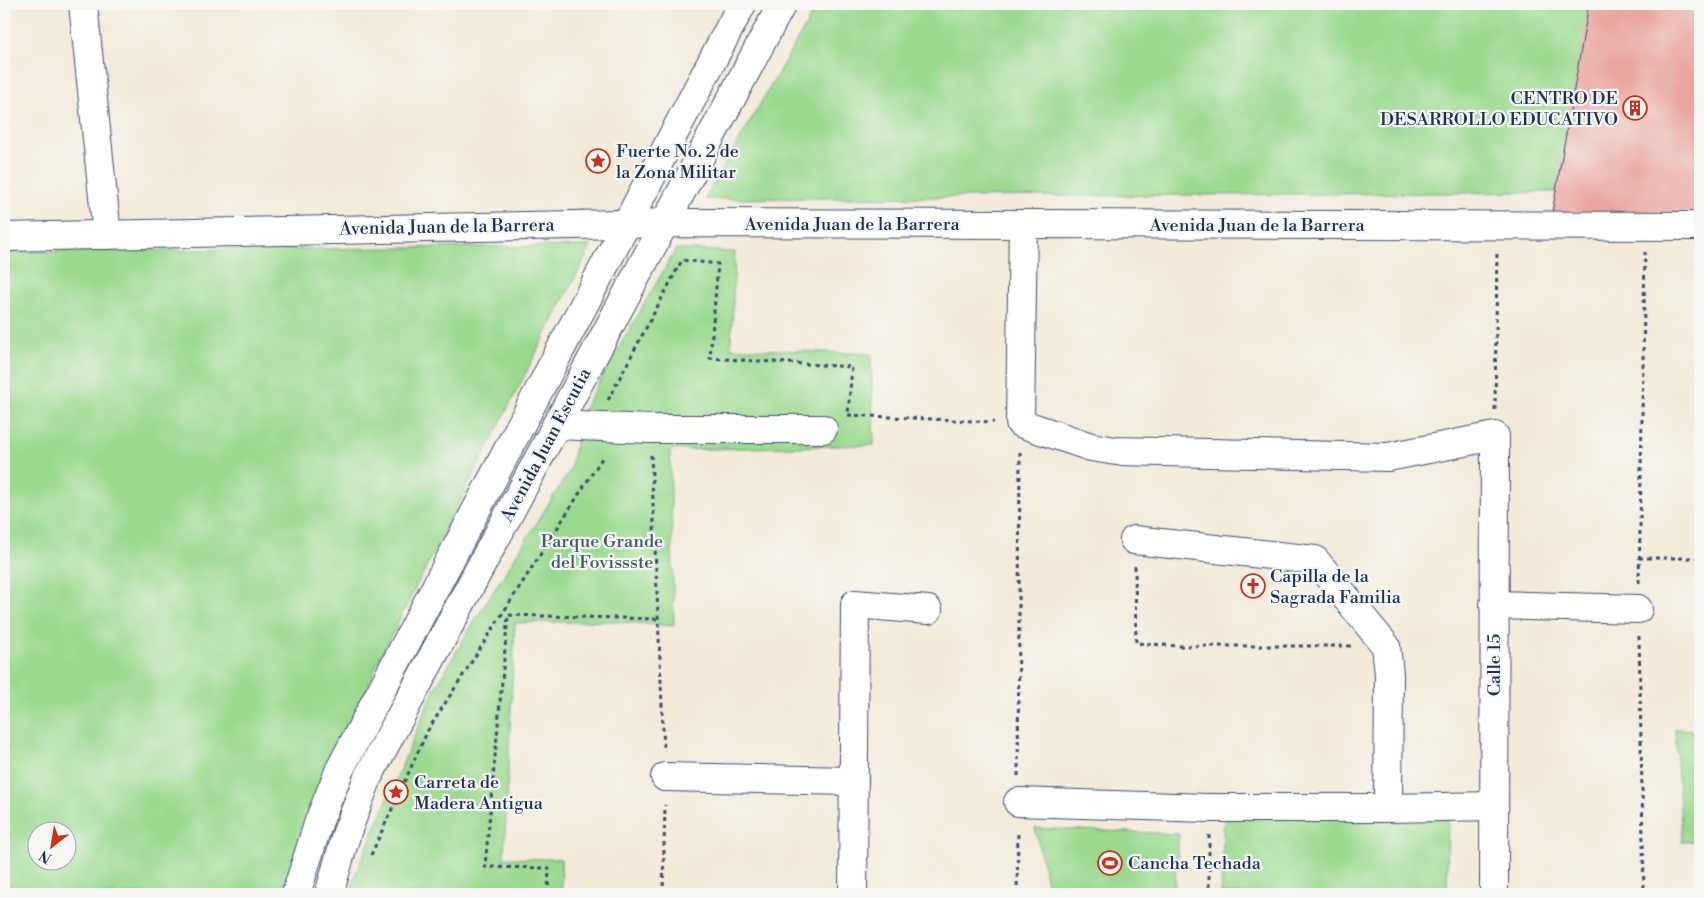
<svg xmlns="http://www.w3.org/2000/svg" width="1704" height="898" viewBox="0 0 1704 898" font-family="'Libre Bodoni',serif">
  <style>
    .green { fill: #9ad98e; stroke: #5a8476; fill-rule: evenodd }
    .building { fill: #e9a59e }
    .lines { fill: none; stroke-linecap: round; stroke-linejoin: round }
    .minor-casing { stroke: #3b4b70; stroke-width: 30 }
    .path { stroke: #3b4b70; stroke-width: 3; stroke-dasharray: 4 4; stroke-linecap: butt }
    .minor { stroke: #fff; stroke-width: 28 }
    .labels { text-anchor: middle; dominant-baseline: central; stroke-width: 4.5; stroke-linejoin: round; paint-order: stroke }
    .poi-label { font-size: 18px; fill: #1b2f5e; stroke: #f6f6f2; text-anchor: start }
    .street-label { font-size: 18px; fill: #1b2f5e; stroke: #f6f6f2 }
    .park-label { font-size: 18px; fill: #3b5a6a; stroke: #f6f6f2 }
  </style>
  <rect width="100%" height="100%" fill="#f6f6f2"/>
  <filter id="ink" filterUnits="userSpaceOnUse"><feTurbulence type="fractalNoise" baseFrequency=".02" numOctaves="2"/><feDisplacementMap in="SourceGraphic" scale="10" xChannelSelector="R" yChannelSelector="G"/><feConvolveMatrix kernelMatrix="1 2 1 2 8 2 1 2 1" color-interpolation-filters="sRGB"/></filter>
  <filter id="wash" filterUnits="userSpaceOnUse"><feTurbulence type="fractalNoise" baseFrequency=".0096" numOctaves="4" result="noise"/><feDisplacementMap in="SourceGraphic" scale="20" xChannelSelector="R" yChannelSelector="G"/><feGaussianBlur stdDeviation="1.12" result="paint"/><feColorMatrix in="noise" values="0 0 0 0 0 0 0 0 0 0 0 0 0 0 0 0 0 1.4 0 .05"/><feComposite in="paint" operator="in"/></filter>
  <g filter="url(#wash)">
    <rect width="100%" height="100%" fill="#f3ead9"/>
    <!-- green -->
    <g class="green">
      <polygon points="818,4 1700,4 1700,191 705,199"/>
      <path d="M591 246 380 657 282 894H4V252ZM38 830H68V860H38Z"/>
      <polygon points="676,249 735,252 731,348 871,354 874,445 670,450 674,626 610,621 515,623 504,858 561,859 562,894 350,894 356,873 434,690 472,625 570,470 583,410"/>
      <polygon points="1675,729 1700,730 1700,841 1682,842"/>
      <polygon points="1224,817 1448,818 1447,894 1221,894"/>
      <polygon points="1035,828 1179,834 1174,894 1049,892"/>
    </g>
    <g id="blocks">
      <!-- building -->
      <polygon class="building" points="1589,4 1700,4 1700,212 1552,213"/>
    </g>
  </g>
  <g filter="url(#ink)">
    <use href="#blocks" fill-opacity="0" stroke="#3b4b70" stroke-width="1"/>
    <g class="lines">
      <!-- minor casing -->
      <g class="minor-casing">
        <g id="minor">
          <polyline points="83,4 107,235"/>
          <polyline points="1023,224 1020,423 1091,447 1116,451 1388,457 1495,436 1494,894"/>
          <polyline points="4,237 667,223 1700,226"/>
          <polyline points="556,425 650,429 823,429"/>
          <polyline points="1134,540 1315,560 1386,646 1389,674 1388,808"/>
          <polyline points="1494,605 1638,609"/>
          <polyline points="665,777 854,781"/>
          <polyline points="1018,802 1208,808 1388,808 1494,806"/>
          <polyline points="296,894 319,821 340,769 742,4"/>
          <path d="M329 894 347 832 368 777C507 520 646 263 782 4"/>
          <polyline points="853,894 855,604 928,610"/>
        </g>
      </g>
      <!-- path -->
      <g class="path">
        <polyline points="608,400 682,260 718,264 710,358 852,367 848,415"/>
        <polyline points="1495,410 1497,251"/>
        <polyline points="848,415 994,422"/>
        <polyline points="651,455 664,751"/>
        <polyline points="1639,558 1700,558"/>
        <polyline points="1135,566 1136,643 1178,646 1351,646"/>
        <polyline points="1639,583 1645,252"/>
        <polyline points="1639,636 1644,894"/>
        <polyline points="1018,776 1020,452"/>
        <polyline points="1209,835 1209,894"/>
        <polyline points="371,855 428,730 604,455"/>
        <polyline points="548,894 549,868 485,867 508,615 658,619"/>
        <polyline points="663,894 665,805"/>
        <polyline points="1017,894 1018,830"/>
      </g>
      <!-- minor -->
      <use href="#minor" class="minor"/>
    </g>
  </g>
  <!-- icons -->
  <defs>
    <g id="building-ring" transform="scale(1.25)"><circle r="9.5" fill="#f6f6f2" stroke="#c8321e" stroke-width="1.5"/><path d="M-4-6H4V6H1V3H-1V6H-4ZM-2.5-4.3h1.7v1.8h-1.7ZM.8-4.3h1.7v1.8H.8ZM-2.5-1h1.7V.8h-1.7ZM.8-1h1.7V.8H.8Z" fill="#c8321e"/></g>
    <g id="sight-ring" transform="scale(1.25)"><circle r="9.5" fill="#f6f6f2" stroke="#c8321e" stroke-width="1.5"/><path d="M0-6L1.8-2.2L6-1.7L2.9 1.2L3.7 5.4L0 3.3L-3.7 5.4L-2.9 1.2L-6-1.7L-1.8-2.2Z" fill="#c8321e"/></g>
    <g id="church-ring" transform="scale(1.25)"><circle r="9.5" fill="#f6f6f2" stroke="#c8321e" stroke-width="1.5"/><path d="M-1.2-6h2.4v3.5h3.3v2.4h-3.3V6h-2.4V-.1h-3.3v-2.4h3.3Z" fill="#c8321e"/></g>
    <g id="stadium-ring" transform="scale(1.25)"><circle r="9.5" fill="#f6f6f2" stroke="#c8321e" stroke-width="1.5"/><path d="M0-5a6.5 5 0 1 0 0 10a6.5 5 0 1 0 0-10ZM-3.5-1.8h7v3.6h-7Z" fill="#c8321e"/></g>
  </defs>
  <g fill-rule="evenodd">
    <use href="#building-ring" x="1635" y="108"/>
    <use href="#sight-ring" x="598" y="161"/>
    <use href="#church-ring" x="1253" y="586"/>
    <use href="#sight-ring" x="396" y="792"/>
    <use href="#stadium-ring" x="1110" y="863"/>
  </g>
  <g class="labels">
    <!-- poi labels -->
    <g class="poi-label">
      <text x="1618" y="98" text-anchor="end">CENTRO DE<tspan x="1618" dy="21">DESARROLLO EDUCATIVO</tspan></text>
      <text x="616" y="151">Fuerte No. 2 de<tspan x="616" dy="21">la Zona Militar</tspan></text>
      <text x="1270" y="576">Capilla de la<tspan x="1270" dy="21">Sagrada Familia</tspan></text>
      <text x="414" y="782">Carreta de<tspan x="414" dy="21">Madera Antigua</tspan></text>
      <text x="1128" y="863">Cancha Techada</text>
    </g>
    <!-- street labels -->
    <g class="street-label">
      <text x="852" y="224">Avenida Juan de la Barrera</text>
      <text x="1257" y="225">Avenida Juan de la Barrera</text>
      <text transform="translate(447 227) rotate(-1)">Avenida Juan de la Barrera</text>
      <text transform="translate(546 445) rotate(-62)">Avenida Juan Escutia</text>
      <text transform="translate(1494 665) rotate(-90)">Calle 15</text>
    </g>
    <!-- park labels -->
    <g class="park-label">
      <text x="602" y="541">Parque Grande<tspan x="602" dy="21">del Fovissste</tspan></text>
    </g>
  </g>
  <!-- margin -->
  <rect width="1704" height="898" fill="none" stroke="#f6f6f2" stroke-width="20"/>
  <!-- north arrow -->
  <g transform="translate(52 846) rotate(211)"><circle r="24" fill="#f6f6f2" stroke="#9ea6b7"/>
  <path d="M0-4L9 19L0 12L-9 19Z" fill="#c8321e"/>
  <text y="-8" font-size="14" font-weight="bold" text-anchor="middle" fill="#1b2f5e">N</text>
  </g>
</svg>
